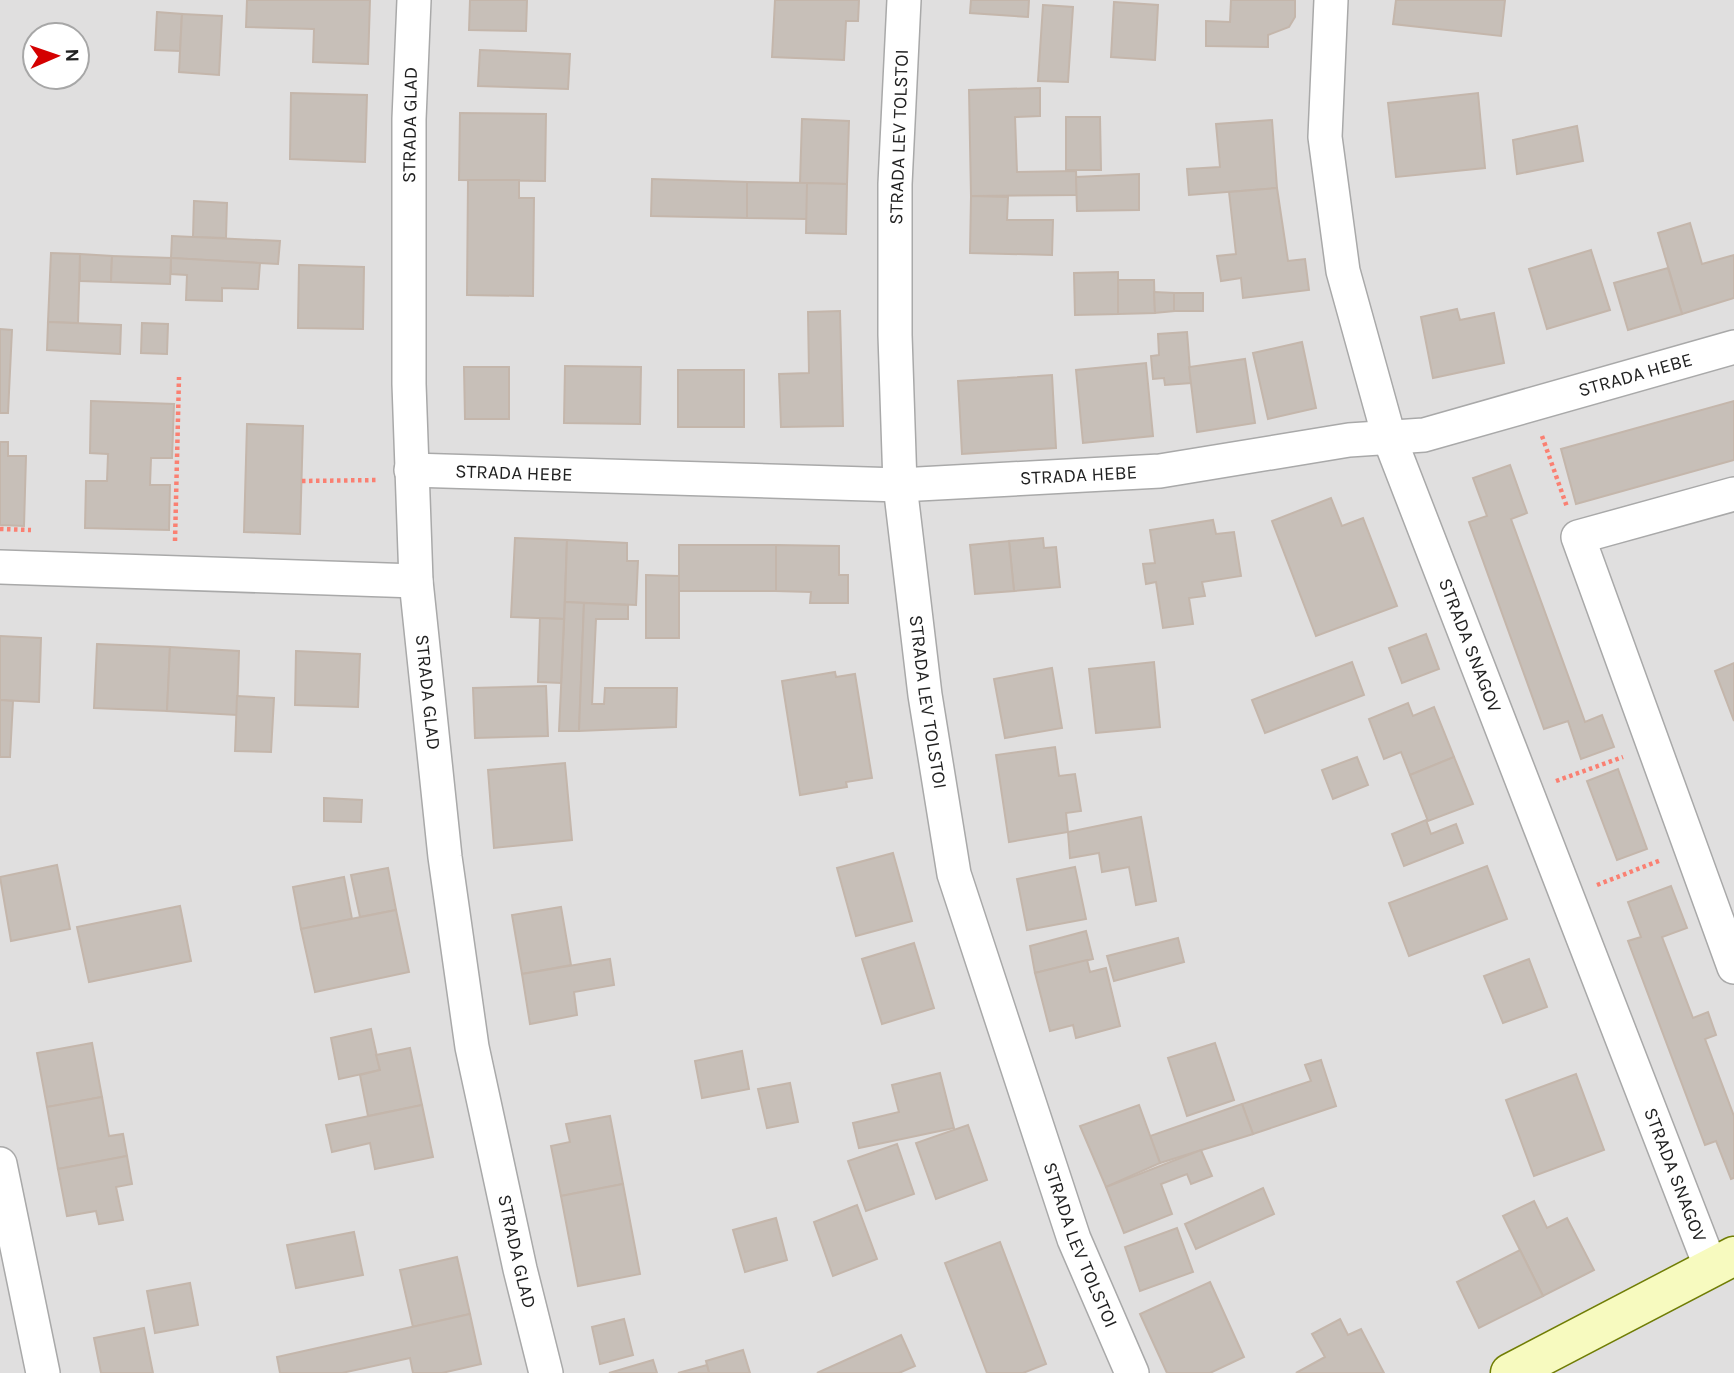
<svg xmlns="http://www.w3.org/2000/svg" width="1734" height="1373" viewBox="0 0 1734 1373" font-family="Karla,sans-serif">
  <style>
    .residential { fill: #e0dfdf; fill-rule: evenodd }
    .building { fill: #c7bfb8; stroke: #c4b6ab; stroke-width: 2 }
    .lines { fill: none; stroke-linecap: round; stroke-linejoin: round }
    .street-casing { stroke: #a9a9a9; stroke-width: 36 }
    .secondary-casing { stroke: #707d05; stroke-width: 41 }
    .path { stroke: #fa8072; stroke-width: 4.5; stroke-dasharray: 3.5 3.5; stroke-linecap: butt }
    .street { stroke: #fff; stroke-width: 33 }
    .secondary { stroke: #f7fabf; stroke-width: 38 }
    .labels { text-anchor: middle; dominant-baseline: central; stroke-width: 5; stroke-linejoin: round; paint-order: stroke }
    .street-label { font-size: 19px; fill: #222; stroke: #fff }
  </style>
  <rect width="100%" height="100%" fill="#f2efe9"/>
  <!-- residential -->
  <path class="residential" d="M0 0H1734V1373H0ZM35 35H77V77H35Z"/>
  <!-- building -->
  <g class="building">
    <polygon points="247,0 370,0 368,64 313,62 314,29 246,27"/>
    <polygon points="470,0 527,0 526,31 469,30"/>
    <polygon points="775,0 859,0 858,21 846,21 844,60 772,57"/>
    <polygon points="971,0 1029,0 1028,17 970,13"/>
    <polygon points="1231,0 1295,0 1295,17 1289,27 1268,35 1268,47 1206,46 1206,21 1230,22"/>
    <polygon points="1396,0 1505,0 1501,36 1393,24"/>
    <polygon points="1114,2 1158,5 1155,60 1111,57"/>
    <polygon points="1043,5 1073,7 1068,82 1038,81"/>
    <polygon points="157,12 182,14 180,51 155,50"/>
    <polygon points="182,14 222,16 219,75 179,72"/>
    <polygon points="480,50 570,54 568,89 478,86"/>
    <polygon points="1040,88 1040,116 1015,117 1017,172 1076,171 1077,195 971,196 969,90"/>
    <polygon points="291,93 367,95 365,162 290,159"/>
    <polygon points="1478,93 1485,168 1396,177 1388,103"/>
    <polygon points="460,113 546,114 545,181 459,180"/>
    <polygon points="1066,117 1100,117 1101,170 1066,170"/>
    <polygon points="802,119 849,121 847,184 800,183"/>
    <polygon points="1272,120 1277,188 1189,195 1187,169 1220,167 1216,124"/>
    <polygon points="1577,126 1583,161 1517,174 1513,140"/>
    <polygon points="1139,174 1139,210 1077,211 1076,177"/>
    <polygon points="652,179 747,182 747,218 651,216"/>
    <polygon points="468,180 519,180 519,198 534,198 533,296 467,295"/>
    <polygon points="747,182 807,183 807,219 747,218"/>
    <polygon points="807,183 847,184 846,234 806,233"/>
    <polygon points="1277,188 1288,261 1305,259 1309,290 1243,298 1241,278 1221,281 1217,256 1236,254 1229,192"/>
    <polygon points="971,196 1008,197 1007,220 1053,220 1052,255 970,253"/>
    <polygon points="194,201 227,203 226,238 193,237"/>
    <polygon points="1690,223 1702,264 1734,255 1734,298 1682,314 1658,233"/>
    <polygon points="172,236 280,241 278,264 171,258"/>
    <polygon points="1591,250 1610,310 1547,329 1529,269"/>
    <polygon points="51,253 80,254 78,323 48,322"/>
    <polygon points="80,254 112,256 111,282 80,281"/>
    <polygon points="112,256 171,258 170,284 111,282"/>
    <polygon points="171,258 260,263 258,289 222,288 222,301 186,300 187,275 171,274"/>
    <polygon points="299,265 364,267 363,329 298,328"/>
    <polygon points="1668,268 1682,314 1628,330 1614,283"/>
    <polygon points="1118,272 1118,314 1075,315 1074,273"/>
    <polygon points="1118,280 1154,280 1155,313 1118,314"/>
    <polygon points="1154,292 1174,293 1174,311 1155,313"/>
    <rect x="1174" y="293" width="29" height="18"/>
    <polygon points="1457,309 1460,320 1494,313 1504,363 1433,378 1421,317"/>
    <polygon points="840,311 843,426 781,427 779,374 809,373 808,312"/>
    <polygon points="48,322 121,325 120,354 47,350"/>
    <polygon points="142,323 168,324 167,354 141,353"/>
    <polygon points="0,329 12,330 8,413 0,413"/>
    <polygon points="1187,332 1191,383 1165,385 1164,378 1153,379 1151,356 1159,355 1158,334"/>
    <polygon points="1302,342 1316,408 1268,419 1253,353"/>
    <polygon points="1245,359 1255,423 1197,432 1189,367"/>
    <polygon points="1146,363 1153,436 1083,443 1076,370"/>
    <polygon points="565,366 641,367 640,424 564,423"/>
    <polygon points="464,367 509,367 509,419 465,419"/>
    <rect x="678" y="370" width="66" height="57"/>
    <polygon points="1052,375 1056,448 962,454 958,381"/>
    <polygon points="91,401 174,404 172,458 151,458 150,485 170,485 169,530 85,528 86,481 107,481 108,454 90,453"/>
    <polygon points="1734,401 1734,460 1576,504 1561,449"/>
    <polygon points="247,424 303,426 300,534 244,532"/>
    <polygon points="0,442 8,442 8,456 26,456 24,526 0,525"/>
    <polygon points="1510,465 1527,513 1511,519 1585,722 1602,715 1614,747 1581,759 1568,721 1544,729 1469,522 1487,516 1473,478"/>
    <polygon points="1331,498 1342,526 1363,518 1397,606 1316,636 1272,521"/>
    <polygon points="1213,520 1216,534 1234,532 1241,576 1202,582 1205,596 1189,598 1193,624 1163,628 1156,582 1146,584 1143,564 1155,563 1150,530"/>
    <polygon points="515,538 567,540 564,619 511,617"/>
    <polygon points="1043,538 1044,548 1056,547 1060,587 1014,591 1009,541"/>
    <polygon points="567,540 627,543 627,561 638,561 636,605 565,602"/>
    <polygon points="1009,541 1014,591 975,594 970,545"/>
    <rect x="679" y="545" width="97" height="46"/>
    <polygon points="776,545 839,546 839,575 848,575 848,603 810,603 811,592 776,591"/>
    <polygon points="646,575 679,576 679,638 646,638"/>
    <polygon points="565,602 584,603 579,731 559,731"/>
    <polygon points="584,603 628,605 628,619 596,619 592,704 604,704 605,688 677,688 676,727 579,731"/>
    <polygon points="540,618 564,619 561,683 538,682"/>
    <polygon points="1426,634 1439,669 1402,683 1389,648"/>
    <polygon points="0,636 41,638 39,702 0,700"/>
    <polygon points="97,644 170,647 167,711 94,708"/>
    <polygon points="170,647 239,651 237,715 167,711"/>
    <polygon points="296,651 360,654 358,707 295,705"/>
    <polygon points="1154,662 1160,727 1096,733 1089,669"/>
    <polygon points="1352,662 1364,695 1265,733 1252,700"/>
    <polygon points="1734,663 1734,721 1715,671"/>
    <polygon points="1052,668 1062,728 1005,738 994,679"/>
    <polygon points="835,672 836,677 855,674 872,778 846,782 847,787 800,795 782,681"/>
    <polygon points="546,686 548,736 475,738 473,688"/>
    <polygon points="237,696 274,698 271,752 235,751"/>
    <polygon points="0,700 13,701 10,757 0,757"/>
    <polygon points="1408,703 1413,716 1434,707 1454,757 1410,775 1401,752 1384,759 1369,719"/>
    <polygon points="1055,747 1059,776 1075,774 1081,811 1066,813 1068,832 1009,842 996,755"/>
    <polygon points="1357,757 1368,785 1333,799 1322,770"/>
    <polygon points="1454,757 1473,804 1428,821 1410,775"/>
    <polygon points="565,763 572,840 494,848 488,770"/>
    <polygon points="1618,769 1647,849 1617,860 1587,781"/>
    <polygon points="324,798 362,800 361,822 324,821"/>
    <polygon points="1141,817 1156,901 1136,905 1129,867 1102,872 1099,853 1070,858 1068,832"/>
    <polygon points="1426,820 1431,834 1456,824 1463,843 1404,866 1392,834"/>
    <polygon points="893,853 912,921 856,936 837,868"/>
    <polygon points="57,865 70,929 11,941 0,877"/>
    <polygon points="1487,866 1507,919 1409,956 1389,903"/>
    <polygon points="1075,867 1086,919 1027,930 1017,879"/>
    <polygon points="388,868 396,910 360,917 351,875"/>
    <polygon points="344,877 352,919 301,929 293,887"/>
    <polygon points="1671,886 1687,928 1662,937 1693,1018 1708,1012 1716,1035 1705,1039 1734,1116 1734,1178 1731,1179 1716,1141 1705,1145 1628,941 1641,937 1628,902"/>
    <polygon points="180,906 191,961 89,982 77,927"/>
    <polygon points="561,907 571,965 522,974 512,915"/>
    <polygon points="396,910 409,972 315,992 301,929"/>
    <polygon points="1086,931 1093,959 1035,973 1030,946"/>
    <polygon points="1178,938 1184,962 1114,981 1107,956"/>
    <polygon points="914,943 934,1008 882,1024 862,959"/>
    <polygon points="610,959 614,985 574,992 577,1015 530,1024 522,974"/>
    <polygon points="1529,959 1547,1007 1503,1023 1484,976"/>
    <polygon points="1087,960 1090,972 1106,968 1120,1026 1076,1038 1073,1025 1050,1031 1035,973"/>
    <polygon points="371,1029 380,1070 339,1079 331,1038"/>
    <polygon points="92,1043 102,1097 47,1107 37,1053"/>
    <polygon points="1215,1043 1234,1100 1187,1116 1168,1058"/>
    <polygon points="410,1048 422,1105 368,1116 360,1075 380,1070 376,1055"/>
    <polygon points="742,1051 749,1089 702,1098 695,1061"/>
    <polygon points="1321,1060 1336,1106 1253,1134 1242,1104 1311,1081 1305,1065"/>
    <polygon points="940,1073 954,1128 859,1148 853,1123 899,1112 892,1085"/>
    <polygon points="1576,1074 1604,1150 1534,1176 1506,1100"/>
    <polygon points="790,1083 798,1122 767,1128 758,1089"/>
    <polygon points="102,1097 109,1136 123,1134 127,1156 58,1169 47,1107"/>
    <polygon points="1242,1104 1253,1134 1160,1163 1150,1136"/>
    <polygon points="422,1105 433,1157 375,1169 370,1143 332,1152 326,1125"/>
    <polygon points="1139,1105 1160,1163 1106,1187 1080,1126"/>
    <polygon points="610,1116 623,1184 561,1196 551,1146 570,1142 566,1124"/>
    <polygon points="968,1125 987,1180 936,1199 916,1143"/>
    <polygon points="897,1144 914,1194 866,1211 848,1161"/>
    <polygon points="1201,1150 1212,1176 1191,1184 1187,1174 1161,1184 1172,1214 1124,1233 1106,1187"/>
    <polygon points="127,1156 132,1184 116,1187 123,1220 99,1224 96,1211 67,1216 58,1169"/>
    <polygon points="623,1184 640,1274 578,1286 561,1196"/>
    <polygon points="1263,1188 1274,1214 1196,1249 1185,1224"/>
    <polygon points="1534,1201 1547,1228 1567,1218 1594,1270 1543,1296 1503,1216"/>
    <polygon points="857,1205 877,1259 833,1276 814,1222"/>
    <polygon points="776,1218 787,1260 745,1272 733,1230"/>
    <polygon points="1177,1228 1193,1272 1140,1291 1125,1247"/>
    <polygon points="354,1232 363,1275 296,1288 287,1245"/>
    <polygon points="1000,1242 1046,1364 1023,1373 987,1373 945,1263"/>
    <polygon points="1520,1250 1543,1296 1479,1328 1457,1282"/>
    <polygon points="457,1257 470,1314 413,1327 400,1270"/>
    <polygon points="1210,1282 1244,1357 1210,1373 1167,1373 1140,1314"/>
    <polygon points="190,1283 198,1325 155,1333 147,1291"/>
    <polygon points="470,1314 481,1364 442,1373 413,1373 410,1358 342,1373 280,1373 277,1357"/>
    <polygon points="624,1319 633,1355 600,1364 592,1327"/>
    <polygon points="1340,1319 1348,1335 1361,1329 1384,1373 1296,1373 1325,1357 1312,1334"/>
    <polygon points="144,1328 153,1373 101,1373 94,1338"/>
    <polygon points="901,1335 915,1366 899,1373 817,1373"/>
    <polygon points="743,1350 750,1373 709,1373 706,1361"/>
    <polygon points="653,1360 657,1373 609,1373"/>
    <polygon points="707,1365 709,1373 678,1373"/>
  </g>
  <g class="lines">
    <!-- street casing -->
    <g class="street-casing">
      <g id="street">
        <path id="s1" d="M414 0 409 119V384L416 581 445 857 472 1047 520 1269 546 1373"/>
        <path id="s2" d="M904 0 895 184V335L900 485 925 695 954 874 1074 1239 1132 1373"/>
        <path id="s3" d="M1331 0 1325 137 1343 271 1389 437 1711 1268"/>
        <path id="s4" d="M411 470 900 485 1160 471 1349 440 1424 435 1734 347"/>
        <polyline points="1734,494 1578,537 1734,967"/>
        <polyline points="0,567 416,581"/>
        <polyline points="0,1164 43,1373"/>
      </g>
    </g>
    <!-- secondary casing -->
    <g class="secondary-casing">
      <polyline id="secondary" points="1510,1373 1734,1256"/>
    </g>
    <!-- path -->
    <g class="path">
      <polyline points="1542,436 1567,507"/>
      <polyline points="302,481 379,480"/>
      <polyline points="0,529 31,530"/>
      <polyline points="175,541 179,377"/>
      <polyline points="1556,781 1623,757"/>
      <polyline points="1597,885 1661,860"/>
    </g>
    <!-- street -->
    <use href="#street" class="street"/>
    <!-- secondary -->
    <use href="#secondary" class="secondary"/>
  </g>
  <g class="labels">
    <!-- street labels -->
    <g class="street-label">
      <text transform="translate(410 125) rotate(-89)">STRADA GLAD</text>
      <text transform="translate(899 137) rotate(-88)">STRADA LEV TOLSTOI</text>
      <text stroke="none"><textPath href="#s4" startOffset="1236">STRADA HEBE</textPath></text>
      <text stroke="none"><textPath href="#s4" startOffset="103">STRADA HEBE</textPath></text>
      <text stroke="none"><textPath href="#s4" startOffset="668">STRADA HEBE</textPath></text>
      <text stroke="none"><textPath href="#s3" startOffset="668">STRADA SNAGOV</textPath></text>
      <text stroke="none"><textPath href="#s1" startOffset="693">STRADA GLAD</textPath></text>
      <text stroke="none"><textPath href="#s2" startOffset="704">STRADA LEV TOLSTOI</textPath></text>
      <text stroke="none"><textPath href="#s3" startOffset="1236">STRADA SNAGOV</textPath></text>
      <text stroke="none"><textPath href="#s2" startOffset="1270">STRADA LEV TOLSTOI</textPath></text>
      <text stroke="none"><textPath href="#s1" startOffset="1260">STRADA GLAD</textPath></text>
    </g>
  </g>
  <!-- north arrow -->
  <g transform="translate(56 56) rotate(88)"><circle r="33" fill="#ffffff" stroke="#a7a7a7" stroke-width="2"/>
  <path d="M0-5L12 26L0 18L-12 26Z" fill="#d40000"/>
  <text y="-10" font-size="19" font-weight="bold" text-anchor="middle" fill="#222222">N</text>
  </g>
</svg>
